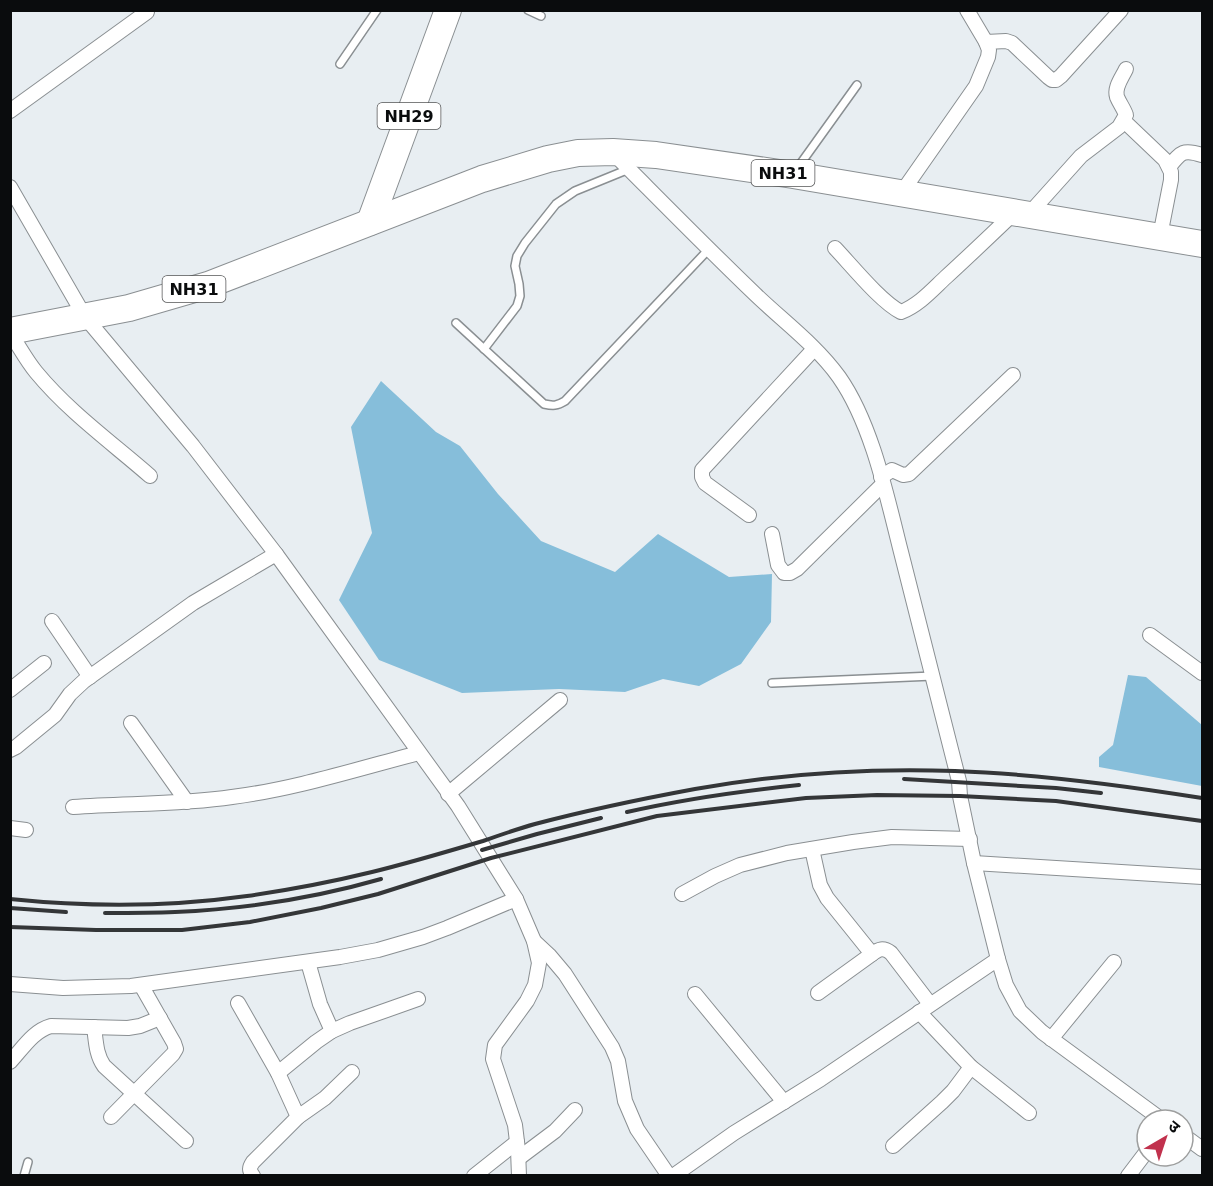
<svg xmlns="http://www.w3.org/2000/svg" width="1213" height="1186" viewBox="0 0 1213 1186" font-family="'DejaVu Sans','Noto Sans Devanagari',sans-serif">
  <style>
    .water { fill: #86beda }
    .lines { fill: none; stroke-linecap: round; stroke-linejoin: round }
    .lane-casing { stroke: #8a8f92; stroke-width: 10 }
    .street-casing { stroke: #8a8f92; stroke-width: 16 }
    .highway-casing { stroke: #8a8f92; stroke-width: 28 }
    .lane { stroke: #fff; stroke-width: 7 }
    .street { stroke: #fff; stroke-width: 14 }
    .highway { stroke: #fff; stroke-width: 26 }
    .rail { stroke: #343638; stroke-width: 4 }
    .labels { text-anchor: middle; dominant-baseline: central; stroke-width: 4.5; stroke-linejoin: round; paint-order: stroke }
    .shield { fill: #fff; stroke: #545556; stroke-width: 1.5 }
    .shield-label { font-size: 16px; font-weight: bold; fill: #0a0c0d }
  </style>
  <rect width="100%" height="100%" fill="#e8eef2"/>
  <!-- water -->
  <g class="water">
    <polygon points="381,381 436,432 460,446 498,494 541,541 615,572 658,534 729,577 772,574 771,622 741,664 699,686 663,679 625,692 559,689 462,693 379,660 339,600 372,533 351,427"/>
    <polygon points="1128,675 1146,677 1202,725 1202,786 1099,767 1099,757 1113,745"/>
  </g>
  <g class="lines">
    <!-- lane casing -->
    <g class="lane-casing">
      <g id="lane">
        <polyline points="528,10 541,16"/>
        <polyline points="340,64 377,10"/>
        <polyline points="796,170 857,85"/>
        <path d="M456 323 544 404C553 406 557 406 565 401L709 249"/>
        <polyline points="484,349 517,306 520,296 519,284 515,266 517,256 525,243 556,204 575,191 629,169"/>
        <polyline points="772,683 933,676"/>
        <polyline points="24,1176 28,1162"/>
      </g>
    </g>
    <!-- street casing -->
    <g class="street-casing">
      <g id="street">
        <polyline points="986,42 1006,41 1012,43 1048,77 1052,80 1056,80 1061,76 1121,10"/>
        <polyline points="10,111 147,12"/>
        <polyline points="1124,121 1165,160 1171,172 1171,180 1160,236"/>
        <path d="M613 153C660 200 707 248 755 294 783 321 816 345 839 377 872 424 887 497 901 552 921 629 940 705 959 781L960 796 974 863 998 959 1006 985 1020 1011 1042 1032 1162 1120"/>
        <path d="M1169 167C1181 152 1183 149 1202 155"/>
        <polyline points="10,187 85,317 193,446 276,554 458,806 516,899 534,941 539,963 535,985 527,1001 495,1045 493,1059 515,1125 518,1150 519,1176"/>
        <polyline points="902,192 976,86 988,57 989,50 986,42 967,10"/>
        <path d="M1029 214 1081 156 1119 127 1126 115C1124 109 1120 104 1117 97 1114 87 1122 78 1126 69"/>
        <path d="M835 248C852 266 881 302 901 312 919 305 932 290 946 277 969 256 992 234 1015 212"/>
        <path d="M10 333C19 346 26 360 36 372 69 412 111 442 150 476"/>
        <polyline points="881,477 892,470 903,475 909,474 1013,375"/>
        <polyline points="749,515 705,483 702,477 702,470 814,349"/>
        <polyline points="772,534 778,565 784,573 790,573 797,569 883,484"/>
        <polyline points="52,621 90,677"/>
        <polyline points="1150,635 1202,673"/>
        <polyline points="10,690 44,663"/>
        <polyline points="131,723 187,802"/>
        <polyline points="10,750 16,747 55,715 70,694 84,681 193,603 276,554"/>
        <polyline points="448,794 560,700"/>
        <path d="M73 807C126 803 179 805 232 797 295 789 357 769 419 753"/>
        <polyline points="10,828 26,830"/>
        <path d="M812 849 820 885 827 898 872 954C879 949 883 947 891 953L930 1004"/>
        <polyline points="974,863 1202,877"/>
        <polyline points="682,894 715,876 740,865 787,853 853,842 892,837 970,839"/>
        <polyline points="534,941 549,955 565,974 612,1047 618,1061 625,1101 637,1129 669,1176"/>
        <polyline points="308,962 320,1004 332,1031"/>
        <polyline points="10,984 63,988 131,986 340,957 378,950 423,937 447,928 516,899"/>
        <polyline points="818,993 872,954"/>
        <polyline points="695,994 784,1102"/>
        <path d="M238 1003 278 1073 298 1117 253 1162C249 1168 249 1170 253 1176"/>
        <polyline points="919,1012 971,1067 1029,1113"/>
        <path d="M94 1027C96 1041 96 1055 104 1066L186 1141"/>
        <polyline points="1051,1039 1114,962"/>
        <path d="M10 1062C23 1048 33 1031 51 1026L128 1028 140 1026 160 1018"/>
        <polyline points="278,1073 316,1042 332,1031 350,1023 418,999"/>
        <polyline points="111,1117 173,1054 176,1049 174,1043 141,985"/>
        <polyline points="298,1117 325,1098 352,1072"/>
        <polyline points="1183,1135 1202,1149"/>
        <polyline points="893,1146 942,1102 953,1091 971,1067"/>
        <polyline points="519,1158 555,1131 575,1110"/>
        <polyline points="474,1176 517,1142"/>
        <polyline points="673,1176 734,1133 821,1079 998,959"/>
        <polyline points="1128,1176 1147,1151"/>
      </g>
    </g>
    <!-- highway casing -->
    <g class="highway-casing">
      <g id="highway">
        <polyline points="370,222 448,10"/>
        <polyline points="10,331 129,308 208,285 482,179 548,159 578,153 613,152 656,155 793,175 1202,244"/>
      </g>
    </g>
    <!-- lane -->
    <use href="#lane" class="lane"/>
    <!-- street -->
    <use href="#street" class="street"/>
    <!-- highway -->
    <use href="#highway" class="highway"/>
    <!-- rail -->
    <g class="rail">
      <polyline points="904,779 1056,788 1101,793"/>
      <path d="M627 812C684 799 741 791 799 785"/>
      <polyline points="482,850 537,834 601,818"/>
      <path d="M10 899C88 907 169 907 247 896 289 890 331 882 372 872 409 863 446 852 483 841 500 835 517 829 535 824 588 810 641 799 695 789 779 774 870 768 955 771 1038 774 1121 785 1202 798"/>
      <polyline points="10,908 66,912"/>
      <path d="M105 913C129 913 152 913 175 912 244 909 315 898 381 879"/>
      <polyline points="10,927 96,930 182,930 250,922 321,908 378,894 491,858 657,816 806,798 877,795 960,796 1056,801 1202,821"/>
    </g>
  </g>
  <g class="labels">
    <!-- shield labels -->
    <g class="shield">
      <rect x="377.5" y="103" width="63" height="26" rx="4.5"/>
      <rect x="751.5" y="160" width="63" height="26" rx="4.5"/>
      <rect x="162.5" y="276" width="63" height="26" rx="4.5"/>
    </g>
    <g class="shield-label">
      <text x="409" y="116">NH29</text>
      <text x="783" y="173">NH31</text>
      <text x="194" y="289">NH31</text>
    </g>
  </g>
  <!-- border -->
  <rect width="1213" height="1186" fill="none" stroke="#0a0c0d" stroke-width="24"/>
  <!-- north arrow -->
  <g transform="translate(1165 1138) rotate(39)"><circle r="28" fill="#ffffff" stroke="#9d9e9e" stroke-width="1.5"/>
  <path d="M0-4.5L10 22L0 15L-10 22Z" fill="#c1314d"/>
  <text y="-9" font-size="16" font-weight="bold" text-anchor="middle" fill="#0a0c0d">उ</text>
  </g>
</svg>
